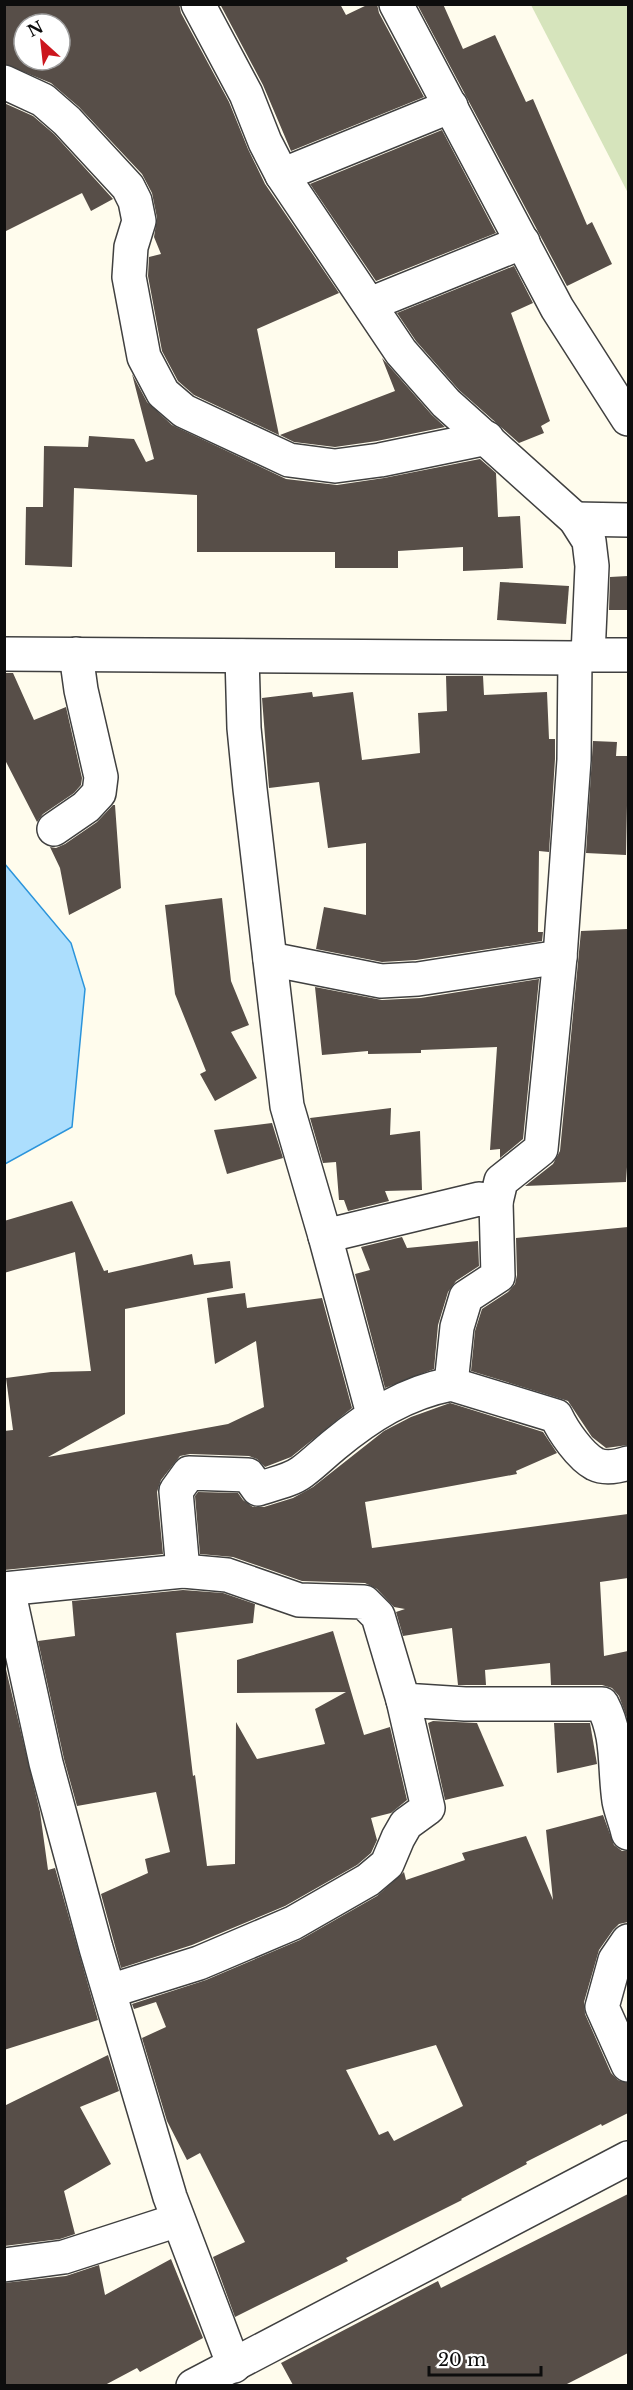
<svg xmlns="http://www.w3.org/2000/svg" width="633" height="2390" viewBox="0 0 633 2390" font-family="'Libre Baskerville',serif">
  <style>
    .cemetery { fill: #d6e4bc }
    .water { fill: #acdefd; stroke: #2b94db; stroke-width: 1.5 }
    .building { fill: #574e48; fill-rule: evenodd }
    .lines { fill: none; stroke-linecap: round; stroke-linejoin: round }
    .minor-casing { stroke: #404040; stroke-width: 36 }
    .minor { stroke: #fff; stroke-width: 33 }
  </style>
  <rect width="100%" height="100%" fill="#fffced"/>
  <!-- cemetery -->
  <polygon class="cemetery" points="531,5 628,5 628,193"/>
  <!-- water -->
  <polygon class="water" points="4,863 71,943 85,989 72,1127 5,1164"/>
  <!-- building -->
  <g class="building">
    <path d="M4 4H179L181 13 229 102 248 149 265 184 339 293 257 329 279 435 194 395 178 381 162 351 148 276 149 257 161 254 154 237 157 218 152 193 142 174 79 107 51 83 4 64ZM24 24H60V60H24Z"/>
    <polygon points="220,4 340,4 346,15 369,4 377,4 379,13 424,97 291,151 263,85"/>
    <polygon points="417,4 443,4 463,49 495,35 526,102 533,99 587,225 592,222 612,264 567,286"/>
    <polygon points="4,103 33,116 54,134 113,199 91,211 82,193 4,232"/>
    <polygon points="442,130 496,233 376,281 310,184"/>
    <polygon points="514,266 533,303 511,313 550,421 541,426 544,433 519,443 459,390 416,341 397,313"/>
    <polygon points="382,358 432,415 445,427 377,441 335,447 294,442 280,435 395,391"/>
    <polygon points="132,374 147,402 172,425 286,479 337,485 384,478 480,459 496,473 498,517 520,516 523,568 463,571 463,547 398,551 398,568 335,568 335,552 197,552 197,495 74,488 72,567 25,565 26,507 43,507 44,446 88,447 89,436 134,439 146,462 154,459"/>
    <polygon points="628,576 628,610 609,610 610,577"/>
    <polygon points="500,582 569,586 566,624 497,620"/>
    <polygon points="4,673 13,673 34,720 66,707 82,778 81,785 74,793 43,814 37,822 4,758"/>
    <polygon points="446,676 483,676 484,695 547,692 549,739 555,739 555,759 549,852 539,851 538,932 543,932 542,941 416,960 382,962 316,949 324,907 366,915 366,843 328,848 319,782 269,788 262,698 312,692 313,697 353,692 362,760 420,753 418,713 447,711"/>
    <polygon points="593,741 617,742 616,756 628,756 626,855 586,853"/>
    <polygon points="113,805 115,805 121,888 69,915 60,868 50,847 56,848 65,844 97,822"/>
    <polygon points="222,898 231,981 249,1025 231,1032 257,1078 215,1101 200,1074 206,1071 175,994 165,905"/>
    <polygon points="628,929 628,1152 626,1182 525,1186 553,1164 560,1151 581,931"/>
    <polygon points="539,979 523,1139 500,1158 500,1149 490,1150 497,1047 421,1050 421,1053 368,1054 368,1051 322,1055 315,987 382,1000 421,998"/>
    <polygon points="391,1108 390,1135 420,1131 422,1190 385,1191 389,1201 348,1211 344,1200 339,1200 336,1162 323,1163 310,1118"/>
    <polygon points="272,1123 283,1158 227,1174 214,1130"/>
    <polygon points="72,1201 104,1271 108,1270 108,1273 192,1254 194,1265 230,1261 233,1288 125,1309 125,1414 48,1457 228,1424 264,1407 256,1341 215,1364 207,1298 245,1293 247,1308 322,1298 352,1408 291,1457 265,1467 257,1459 249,1456 190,1454 180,1456 161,1480 157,1492 163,1554 4,1570 4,1431 13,1430 6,1378 51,1372 91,1371 75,1252 4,1273 4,1221"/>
    <polygon points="628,1227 628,1445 606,1448 592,1437 568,1401 471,1371 475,1331 482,1309 508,1292 515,1284 517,1275 516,1238"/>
    <polygon points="402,1237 407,1248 478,1241 479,1266 456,1281 448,1292 438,1325 434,1369 385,1388 355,1274 370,1270 361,1247"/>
    <polygon points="450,1403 543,1432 557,1453 516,1471 517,1474 365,1502 372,1548 628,1514 628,1578 600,1582 604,1656 628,1651 628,1721 619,1696 612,1688 602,1685 551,1685 550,1663 485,1670 486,1685 458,1685 452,1628 403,1636 396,1612 405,1609 394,1607 377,1589 365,1583 302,1581 233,1557 200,1554 195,1496 198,1492 238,1493 243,1500 253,1507 264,1507 293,1498 313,1487 384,1431 411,1417"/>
    <polygon points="183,1590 223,1593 255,1604 253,1623 176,1633 193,1776 195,1775 207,1866 235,1864 236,1722 257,1759 325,1744 315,1709 346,1692 237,1693 237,1660 333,1631 364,1735 390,1727 407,1800 391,1813 371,1818 377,1840 371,1853 357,1865 285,1906 192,1945 121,1968 101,1894 148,1873 145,1859 170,1852 156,1792 77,1806 64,1759 38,1641 75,1636 72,1601"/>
    <polygon points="4,1661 40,1812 48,1870 55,1868 98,2020 4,2050"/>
    <polygon points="433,1721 477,1723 504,1786 445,1800 428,1723"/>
    <polygon points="554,1723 590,1723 597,1764 557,1773"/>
    <path d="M603 1815 614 1845 622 1851H628V1922L619 1924 613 1930 599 1950 584 2002 585 2014 611 2073 618 2080 628 2083V2113L602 2126 601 2124 526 2162 527 2164 461 2199 462 2200 346 2258 348 2261 235 2317 213 2257 245 2242 200 2153 187 2160 167 2121 142 2038 166 2027 156 2002 134 2009 132 2004 206 1980 300 1940 377 1896 404 1872 406 1880 465 1860 462 1853 526 1836 553 1900 546 1830ZM436 2045 463 2106 394 2141 388 2131 379 2135 346 2070Z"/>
    <polygon points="108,2055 119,2091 80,2107 111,2164 64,2191 75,2234 60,2239 4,2246 4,2106"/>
    <polygon points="628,2194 628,2353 565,2385 293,2385 281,2363 438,2281 441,2288"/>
    <polygon points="171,2259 203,2338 140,2372 137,2368 105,2385 4,2385 4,2283 66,2276 99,2265 105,2295"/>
  </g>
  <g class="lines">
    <!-- minor casing -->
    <g class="minor-casing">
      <g id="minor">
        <polyline points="198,4 246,94 265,142 282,175 401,352 446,403 575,519 589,541 592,566 588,655"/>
        <polyline points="396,4 557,308 628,419"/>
        <polyline points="4,82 43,100 67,121 128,187 135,201 139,221 131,247 129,277 144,357 163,393 184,411 289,460 335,466 380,460 487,438"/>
        <polyline points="282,175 451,106"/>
        <polyline points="370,304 523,242"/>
        <polyline points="575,519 628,520"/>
        <polyline points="4,654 575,658 588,655 628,655"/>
        <polyline points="242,656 244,728 250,789 287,1106 325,1236 479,1199 496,1202 501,1181 541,1149 560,957 574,760 575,658"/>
        <polyline points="54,829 86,807 99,793 101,777 81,690 76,654"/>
        <polyline points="270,959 381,981 418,979 560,957"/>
        <polyline points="325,1236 373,1414"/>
        <polyline points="451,1384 457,1327 466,1297 498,1276 496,1202"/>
        <path d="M183 1571 176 1491 189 1473 248 1475 258 1489C272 1484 290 1481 302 1472 313 1464 323 1454 334 1445 369 1416 405 1393 451 1384L556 1416C563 1431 580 1456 595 1464 605 1469 619 1466 628 1463"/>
        <path d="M4 1589 183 1571 227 1575 299 1600 364 1602 378 1616 403 1700 465 1704H602C619 1736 614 1767 619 1801 621 1812 626 1823 628 1833"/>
        <polyline points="8,1589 46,1763 96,1948 170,2197 234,2366"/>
        <polyline points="628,1941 615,1960 602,2007 628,2065"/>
        <polyline points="110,1991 199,1963 293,1923 368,1880 387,1864 398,1838 406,1824 428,1808 403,1700"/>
        <polyline points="4,2265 64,2257 178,2220"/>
        <polyline points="193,2386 628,2158"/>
      </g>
    </g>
    <!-- minor -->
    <use href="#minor" class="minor"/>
  </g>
  <!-- border -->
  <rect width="633" height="2390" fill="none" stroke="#0d0d0d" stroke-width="12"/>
  <!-- north arrow -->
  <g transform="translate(42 42) rotate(333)"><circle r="28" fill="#ffffff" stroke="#9e9e9e" stroke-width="1.5"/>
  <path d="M0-4.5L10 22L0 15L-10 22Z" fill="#cc161e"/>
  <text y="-9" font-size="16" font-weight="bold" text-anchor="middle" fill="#0d0d0d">N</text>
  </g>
  <!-- scale -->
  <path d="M429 2366v9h112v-9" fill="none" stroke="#0d0d0d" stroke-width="3"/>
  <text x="438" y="2366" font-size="18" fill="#0d0d0d" stroke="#ffffff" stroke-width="4.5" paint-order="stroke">20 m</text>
</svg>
